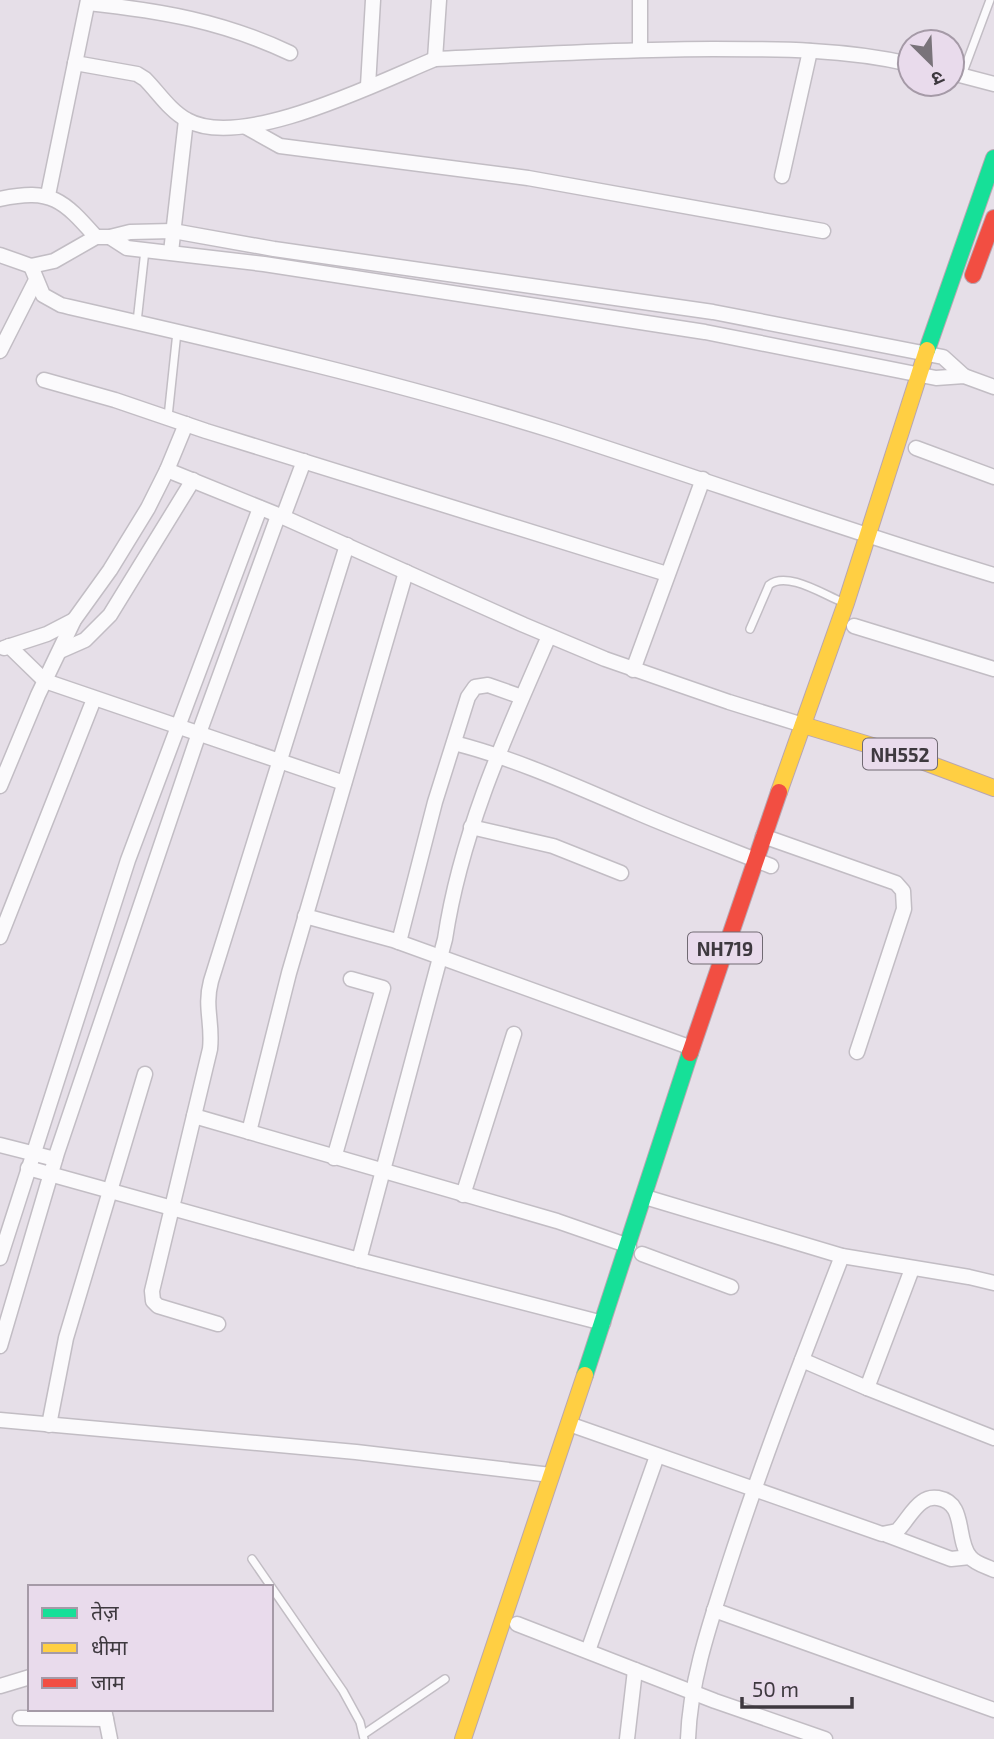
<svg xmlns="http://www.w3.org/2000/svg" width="994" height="1739" viewBox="0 0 994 1739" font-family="'Exo 2','Noto Sans Devanagari',sans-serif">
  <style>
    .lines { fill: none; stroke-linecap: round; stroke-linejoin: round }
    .lane-casing { stroke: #c2bdc4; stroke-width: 10 }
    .street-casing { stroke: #c2bdc4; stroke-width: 17 }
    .fast-casing { stroke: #b8a6b1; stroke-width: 18 }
    .slow-casing { stroke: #b8a6b1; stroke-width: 18 }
    .jam-casing { stroke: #b8a6b1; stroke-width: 18 }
    .lane { stroke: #fbfafc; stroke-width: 7 }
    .street { stroke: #fbfafc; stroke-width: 14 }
    .fast { stroke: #16e098; stroke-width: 16 }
    .slow { stroke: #ffcf43; stroke-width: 16 }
    .jam { stroke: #f24e42; stroke-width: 16 }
    .labels { text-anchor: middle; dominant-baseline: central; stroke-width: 5; stroke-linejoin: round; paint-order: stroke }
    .shield { fill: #e9dbec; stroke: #716a73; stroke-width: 2 }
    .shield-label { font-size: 19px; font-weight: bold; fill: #3e393f }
  </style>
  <rect width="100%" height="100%" fill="#e6dfe8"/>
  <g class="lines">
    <!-- lane casing -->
    <g class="lane-casing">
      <g id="lane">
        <polyline points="962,75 990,0"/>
        <polyline points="137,322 145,250"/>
        <polyline points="168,417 177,332"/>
        <path d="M750 629 769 585C786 571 821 593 840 601"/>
        <polyline points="252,1559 343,1691 360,1722 364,1739"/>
        <polyline points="364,1734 445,1679"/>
      </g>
    </g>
    <!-- street casing -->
    <g class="street-casing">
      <g id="street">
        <path d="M439 0 435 59C528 55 620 49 713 49 779 49 845 49 910 64"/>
        <path d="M88 3C162 11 222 21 290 53"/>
        <polyline points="640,49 640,0"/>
        <path d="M75 63 137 74 145 79C158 92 170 111 187 120 242 151 379 82 435 59"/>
        <polyline points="952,73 994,84"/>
        <polyline points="368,86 373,0"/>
        <polyline points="246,127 280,146 528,178 823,231"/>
        <polyline points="782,176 810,51"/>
        <polyline points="48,195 88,0"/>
        <path d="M0 199C52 188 63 200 96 237"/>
        <polyline points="110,237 127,248 264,264 705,332 936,378 964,376 994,387"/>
        <polyline points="171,252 186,120"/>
        <polyline points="0,255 31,266 54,261 96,237 110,237 130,232 173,231 274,249 713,312 943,357 964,376"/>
        <path d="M31 266 43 295 61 305C227 343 394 381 557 432 703 479 847 531 994 575"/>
        <polyline points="0,351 36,280"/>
        <polyline points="44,380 115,400 206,431 667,574"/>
        <polyline points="916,448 994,477"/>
        <polyline points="167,470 283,517 524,625 605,659 729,702 803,725"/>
        <polyline points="283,517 304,461"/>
        <polyline points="854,626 994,669"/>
        <polyline points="9,646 45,681 344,783"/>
        <polyline points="4,648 47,634 74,620"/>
        <polyline points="60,651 85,640 110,615 193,480"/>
        <polyline points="633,670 703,479"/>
        <path d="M454 743C517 759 575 786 636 812 680 831 726 848 771 866"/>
        <polyline points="0,786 38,695 74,620 110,570 148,508 167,470 186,424"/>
        <polyline points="471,827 553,846 621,873"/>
        <polyline points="763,836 896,883 903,891 904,909 857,1052"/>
        <polyline points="305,916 393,940 692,1048"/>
        <polyline points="0,937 94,699"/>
        <polyline points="399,942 435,802 468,697 475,687 488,685 522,697"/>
        <polyline points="194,1116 557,1221 629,1246"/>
        <polyline points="249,1132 289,973 406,572"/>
        <polyline points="0,1145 55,1159"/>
        <polyline points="334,1158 383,988 351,979"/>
        <polyline points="28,1168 359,1260 603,1323"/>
        <polyline points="463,1195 514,1034"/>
        <polyline points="645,1197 842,1256 969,1277 994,1283"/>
        <polyline points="642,1254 731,1287"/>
        <polyline points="0,1258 128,860 260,508"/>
        <path d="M359 1260 445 939C461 832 506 734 549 636"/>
        <path d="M218 1324 158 1306 153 1301 152 1291 210 1049C213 1023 204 1007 211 981L347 545"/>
        <polyline points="0,1346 57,1153 199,733 278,516"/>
        <polyline points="802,1360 867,1388 994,1438"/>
        <polyline points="867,1388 912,1269"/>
        <polyline points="0,1420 356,1452 551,1475"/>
        <path d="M569 1424 882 1534 897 1531C906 1522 912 1509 922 1502 927 1498 932 1497 938 1498 967 1503 955 1539 970 1557 976 1564 986 1566 994 1570"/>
        <polyline points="49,1425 66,1338 145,1074"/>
        <polyline points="887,1535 951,1559 970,1557"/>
        <polyline points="714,1610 994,1710"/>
        <polyline points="517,1624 715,1701 825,1739"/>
        <polyline points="588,1651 657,1456"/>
        <polyline points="0,1686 30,1677"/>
        <polyline points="104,1709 110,1739"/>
        <polyline points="20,1718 106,1719"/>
        <polyline points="627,1739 635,1670"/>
        <path d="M688 1739C690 1681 710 1623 728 1567 762 1462 802 1359 842 1256"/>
      </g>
    </g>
    <!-- fast casing -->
    <g class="fast-casing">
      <g id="fast">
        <polyline points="927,350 994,158"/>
        <polyline points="585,1375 690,1053"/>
      </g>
    </g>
    <!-- slow casing -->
    <g class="slow-casing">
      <g id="slow">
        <polyline points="803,725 919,760 994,788"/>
        <polyline points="779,792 846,603 927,350"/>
        <polyline points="463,1739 585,1375"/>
      </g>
    </g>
    <!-- jam casing -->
    <g class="jam-casing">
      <g id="jam">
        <polyline points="973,275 994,218"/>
        <polyline points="690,1053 779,792"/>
      </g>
    </g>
    <!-- lane -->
    <use href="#lane" class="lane"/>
    <!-- street -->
    <use href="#street" class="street"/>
    <!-- fast -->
    <use href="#fast" class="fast"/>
    <!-- slow -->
    <use href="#slow" class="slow"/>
    <!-- jam -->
    <use href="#jam" class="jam"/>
  </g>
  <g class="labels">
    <!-- shield labels -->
    <g class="shield">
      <rect x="863" y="738.5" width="74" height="31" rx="5"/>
      <rect x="688" y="932.5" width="74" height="31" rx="5"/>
    </g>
    <g class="shield-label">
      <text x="900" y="754">NH552</text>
      <text x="725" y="948">NH719</text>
    </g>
  </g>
  <!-- legend -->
  <rect x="28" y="1585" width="245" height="126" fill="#e9dbec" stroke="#a59aa7" stroke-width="2"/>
  <rect x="42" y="1608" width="35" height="10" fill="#16e098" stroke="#a59aa7" stroke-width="2"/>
  <text x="91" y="1620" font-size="21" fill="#3e393f">तेज़</text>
  <rect x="42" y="1643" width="35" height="10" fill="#ffcf43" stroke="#a59aa7" stroke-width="2"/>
  <text x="91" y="1655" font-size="21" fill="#3e393f">धीमा</text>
  <rect x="42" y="1678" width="35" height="10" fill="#f24e42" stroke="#a59aa7" stroke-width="2"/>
  <text x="91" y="1690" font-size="21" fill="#3e393f">जाम</text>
  <!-- north arrow -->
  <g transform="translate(931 63) rotate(156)"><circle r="33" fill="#e9dbec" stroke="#a59aa7" stroke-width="2"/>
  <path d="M0-5L12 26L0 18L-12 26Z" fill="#79737a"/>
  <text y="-10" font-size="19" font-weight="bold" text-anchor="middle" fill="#3e393f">उ</text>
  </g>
  <!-- scale -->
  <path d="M742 1697v10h110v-10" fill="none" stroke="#3e393f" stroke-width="3.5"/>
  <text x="752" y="1697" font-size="21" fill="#3e393f" stroke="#e9dbec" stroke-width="5" paint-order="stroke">50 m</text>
</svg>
